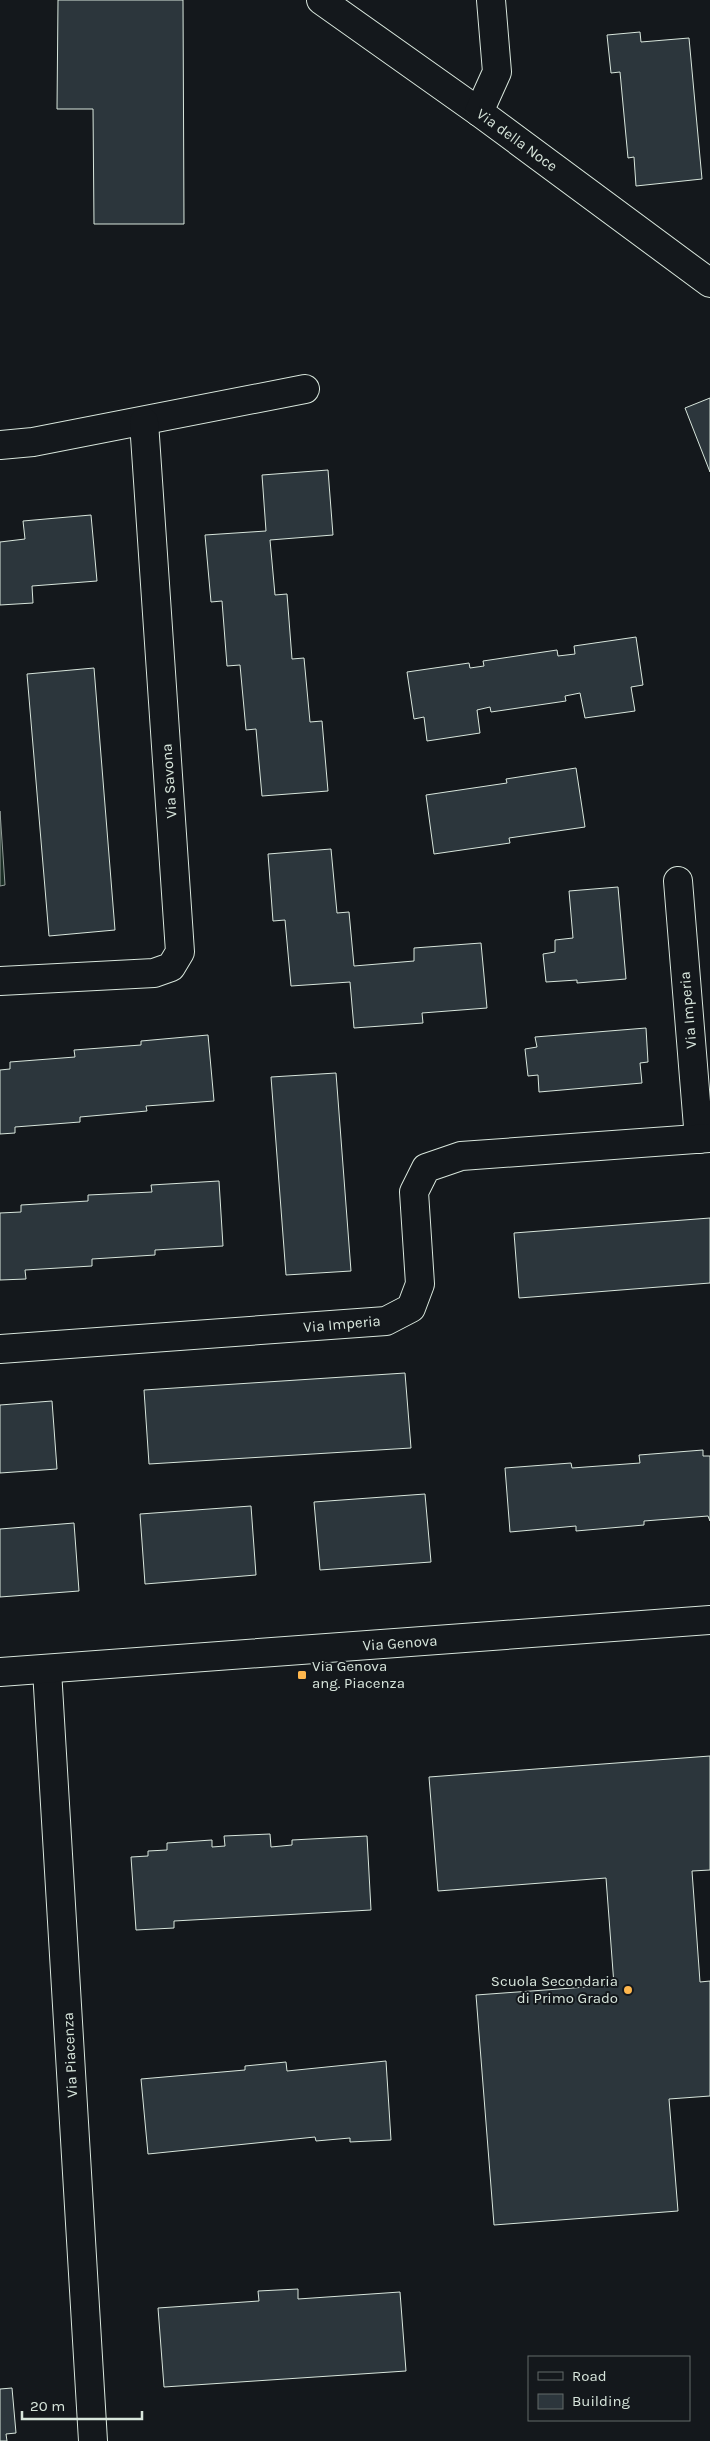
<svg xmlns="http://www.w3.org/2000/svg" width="710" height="2441" viewBox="0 0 710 2441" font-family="Karla,sans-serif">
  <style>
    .green { fill: #1a2d24; stroke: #939e99 }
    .building { fill: #2c363c; stroke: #d8e6dc }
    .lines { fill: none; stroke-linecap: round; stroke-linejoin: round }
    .street-casing { stroke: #d8e6dc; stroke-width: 30 }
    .street { stroke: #14181c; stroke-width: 28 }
    .poi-dot { fill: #ffb74d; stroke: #14181c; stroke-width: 2 }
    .labels { text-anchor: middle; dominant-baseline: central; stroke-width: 4; stroke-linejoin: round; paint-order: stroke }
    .street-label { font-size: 15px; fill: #d8e6dc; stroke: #14181c }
    .poi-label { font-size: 15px; fill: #d8e6dc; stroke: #14181c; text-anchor: start }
  </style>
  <rect width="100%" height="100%" fill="#14181c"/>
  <!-- green -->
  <polygon class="green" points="0,811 5,885 0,886"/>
  <!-- building -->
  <g class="building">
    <polygon points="58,0 183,0 184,224 94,224 93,109 57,109"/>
    <polygon points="640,32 641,42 689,38 702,179 636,186 634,157 628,158 620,72 611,73 607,35"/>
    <polygon points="710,398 710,472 685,408"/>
    <polygon points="328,470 333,535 270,540 275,595 287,594 292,659 304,658 310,722 322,721 328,791 262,796 256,729 246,730 240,665 227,666 222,601 211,602 205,535 266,531 262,475"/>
    <polygon points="91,515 97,581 32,586 33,603 0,605 0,542 25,539 23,521"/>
    <polygon points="636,637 643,685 631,687 635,711 585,718 580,693 565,696 566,701 491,712 490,707 477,710 480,733 427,741 424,717 414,719 407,672 469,663 470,668 484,666 483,661 557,650 558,656 575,654 574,646"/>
    <polygon points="94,668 115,930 49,936 27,674"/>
    <polygon points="576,768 585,827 509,838 510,843 434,854 426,795 507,783 506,779"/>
    <polygon points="331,849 337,913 349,912 354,966 414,961 414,948 481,943 487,1008 422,1013 423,1023 354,1028 350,982 291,986 285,920 273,921 268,854"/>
    <polygon points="618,887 626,979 577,983 577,980 546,982 543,954 555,952 555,940 573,938 569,891"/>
    <polygon points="646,1028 648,1062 640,1063 642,1083 539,1092 538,1075 528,1076 525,1049 537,1047 535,1037"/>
    <polygon points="208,1035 214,1101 146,1106 147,1111 80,1117 80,1122 15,1127 15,1133 0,1134 0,1070 10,1069 10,1062 75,1057 74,1050 141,1045 141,1041"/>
    <polygon points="336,1073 351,1271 286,1275 271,1077"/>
    <polygon points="219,1181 223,1246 155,1250 155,1255 92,1259 92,1266 25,1270 26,1279 0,1280 0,1213 21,1212 21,1205 88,1201 88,1195 152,1192 151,1185"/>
    <polygon points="710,1218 710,1283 519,1298 514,1233"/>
    <polygon points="405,1373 411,1448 149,1464 144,1390"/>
    <polygon points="52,1401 57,1469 0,1473 0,1405"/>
    <polygon points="703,1450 703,1456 710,1456 710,1521 708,1516 644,1521 644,1525 576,1531 576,1526 510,1532 505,1468 571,1463 572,1468 640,1463 639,1455"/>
    <polygon points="425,1494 431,1562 320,1570 314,1502"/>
    <polygon points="251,1506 256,1575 145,1584 140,1514"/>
    <polygon points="74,1523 79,1591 0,1597 0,1529"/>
    <polygon points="710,1756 710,1870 692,1871 700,1982 710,1981 710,2096 669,2099 678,2211 494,2225 476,1995 614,1985 606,1878 438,1891 429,1777"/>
    <polygon points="270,1834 271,1847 292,1845 292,1840 367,1836 371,1910 174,1921 174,1928 136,1930 131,1857 148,1856 148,1851 167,1850 167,1843 212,1840 212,1847 225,1846 224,1836"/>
    <polygon points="386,2061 391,2140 350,2142 350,2138 316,2141 315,2137 148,2154 141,2079 245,2070 245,2066 286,2062 287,2071"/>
    <polygon points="298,2289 298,2299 400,2292 406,2371 164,2387 158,2308 259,2301 258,2291"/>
    <polygon points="12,2388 16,2433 6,2434 7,2441 0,2441 0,2389"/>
  </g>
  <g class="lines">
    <!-- street casing -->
    <g class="street-casing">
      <g id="street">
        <polyline points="321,0 479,112 710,283"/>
        <polyline points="479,112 497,72 491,0"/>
        <polyline points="0,445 33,442 305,389"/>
        <polyline points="678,881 699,1139"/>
        <polyline points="0,981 154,973 171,967 180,952 144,422"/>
        <polyline points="0,1349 386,1321 411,1308 420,1284 414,1192 426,1168 461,1156 710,1138"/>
        <polyline points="47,1670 93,2441"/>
        <polyline points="0,1672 710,1620"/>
      </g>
    </g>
    <!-- street -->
    <use href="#street" class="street"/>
  </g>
  <!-- markers -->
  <g class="poi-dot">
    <rect x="297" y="1670" width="10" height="10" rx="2.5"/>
    <circle cx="628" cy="1990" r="5"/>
  </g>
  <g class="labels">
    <!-- street labels -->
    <g class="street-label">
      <text transform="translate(517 140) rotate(36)">Via della Noce</text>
      <text transform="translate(169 781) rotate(-94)">Via Savona</text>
      <text transform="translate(688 1010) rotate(-95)">Via Imperia</text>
      <text transform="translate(342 1324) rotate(-5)">Via Imperia</text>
      <text transform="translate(400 1643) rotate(-4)">Via Genova</text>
      <text transform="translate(70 2055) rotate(-93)">Via Piacenza</text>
    </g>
    <!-- poi labels -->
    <g class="poi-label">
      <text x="312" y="1666">Via Genova<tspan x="312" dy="17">ang. Piacenza</tspan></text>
      <text x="618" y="1981" text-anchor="end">Scuola Secondaria<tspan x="618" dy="17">di Primo Grado</tspan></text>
    </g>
  </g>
  <!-- legend -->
  <rect x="528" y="2356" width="162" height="65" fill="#14181c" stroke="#626a69"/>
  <rect x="538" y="2372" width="25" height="8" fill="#14181c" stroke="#626a69"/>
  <text x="572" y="2381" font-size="15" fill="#d8e6dc">Road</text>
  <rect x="538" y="2394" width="25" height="15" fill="#2c363c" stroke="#626a69"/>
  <text x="572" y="2406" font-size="15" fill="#d8e6dc">Building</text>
  <!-- scale -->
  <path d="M22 2411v8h120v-8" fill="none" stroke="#d8e6dc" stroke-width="2.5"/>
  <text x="30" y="2411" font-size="15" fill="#d8e6dc" stroke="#14181c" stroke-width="4" paint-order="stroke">20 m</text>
</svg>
